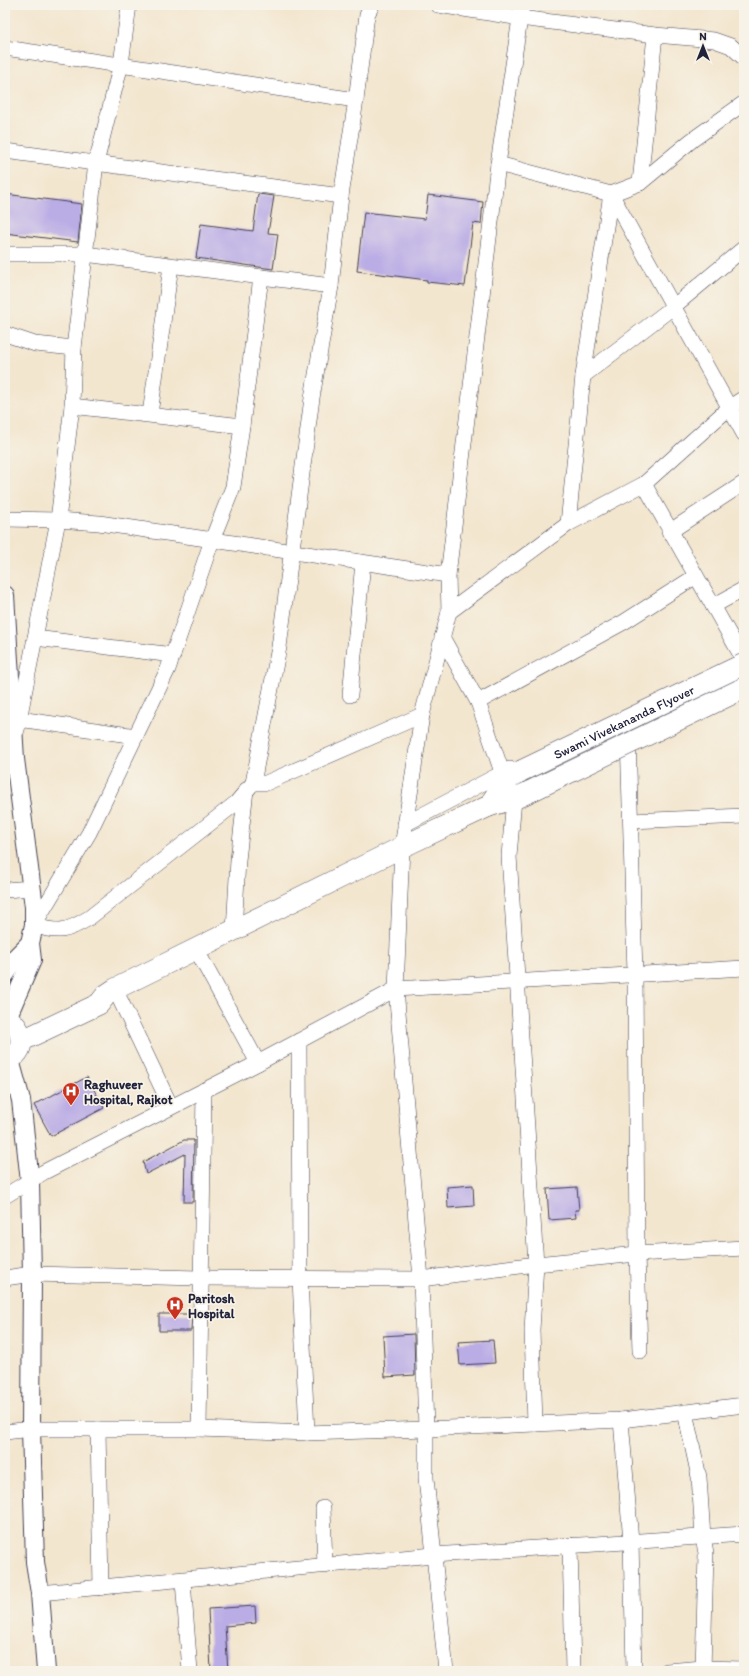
<svg xmlns="http://www.w3.org/2000/svg" width="749" height="1676" viewBox="0 0 749 1676" font-family="Itim,sans-serif">
  <style>
    .building { fill: #baace5 }
    .lines { fill: none; stroke-linecap: round; stroke-linejoin: round }
    .minor-casing { stroke: #413f51; stroke-width: 16 }
    .tertiary-casing { stroke: #413f51; stroke-width: 20 }
    .secondary-casing { stroke: #413f51; stroke-width: 22 }
    .minor { stroke: #fff; stroke-width: 15 }
    .tertiary { stroke: #fff; stroke-width: 18 }
    .secondary { stroke: #fff; stroke-width: 21 }
    .secondary-bridge-casing { stroke: #413f51; stroke-width: 22; stroke-linecap: butt }
    .secondary-bridge { stroke: #fff; stroke-width: 21 }
    .labels { text-anchor: middle; dominant-baseline: central; stroke-width: 3.5; stroke-linejoin: round; paint-order: stroke }
    .street-label { font-size: 13px; fill: #22223b; stroke: #f7f3e8 }
    .poi-label { font-size: 13px; font-weight: bold; fill: #22223b; stroke: #f7f3e8; text-anchor: start }
  </style>
  <rect width="100%" height="100%" fill="#f7f3e8"/>
  <filter id="ink" filterUnits="userSpaceOnUse"><feTurbulence type="fractalNoise" baseFrequency=".025" numOctaves="2"/><feDisplacementMap in="SourceGraphic" scale="8" xChannelSelector="R" yChannelSelector="G"/><feConvolveMatrix kernelMatrix="1 2 1 2 8 2 1 2 1" color-interpolation-filters="sRGB"/></filter>
  <filter id="wash" filterUnits="userSpaceOnUse"><feTurbulence type="fractalNoise" baseFrequency=".012" numOctaves="4" result="noise"/><feDisplacementMap in="SourceGraphic" scale="16" xChannelSelector="R" yChannelSelector="G"/><feGaussianBlur stdDeviation="0.9" result="paint"/><feColorMatrix in="noise" values="0 0 0 0 0 0 0 0 0 0 0 0 0 0 0 0 0 1.4 0 .05"/><feComposite in="paint" operator="in"/></filter>
  <g filter="url(#wash)">
    <rect width="100%" height="100%" fill="#f3e6cf"/>
    <g id="blocks">
      <!-- building -->
      <g class="building">
        <polygon points="5,194 82,204 78,242 5,233"/>
        <polygon points="258,194 274,196 268,233 278,234 273,269 196,258 201,224 253,231"/>
        <polygon points="428,195 483,202 481,224 473,223 465,286 427,282 427,280 357,271 364,212 425,219"/>
        <polygon points="87,1077 104,1108 51,1136 34,1105"/>
        <polygon points="184,1140 194,1140 193,1202 184,1202 185,1154 146,1174 143,1162"/>
        <polygon points="473,1185 474,1206 448,1208 447,1187"/>
        <polygon points="577,1187 579,1210 575,1210 576,1218 549,1220 547,1189"/>
        <polygon points="159,1314 192,1314 191,1331 159,1331"/>
        <polygon points="414,1334 415,1375 385,1377 383,1336"/>
        <polygon points="493,1340 495,1363 460,1365 458,1342"/>
        <polygon points="255,1606 256,1623 225,1626 228,1671 211,1671 208,1609"/>
      </g>
    </g>
  </g>
  <g filter="url(#ink)">
    <use href="#blocks" fill-opacity="0" stroke="#413f51" stroke-width="1"/>
    <g class="lines">
      <!-- minor casing -->
      <g class="minor-casing">
        <g id="minor">
          <polyline points="438,5 520,18 655,35 714,40 731,46 744,58"/>
          <polyline points="5,48 356,100"/>
          <polyline points="5,151 341,196"/>
          <polyline points="498,164 611,194 640,183 655,35"/>
          <polyline points="640,183 692,140 744,103"/>
          <polyline points="611,194 744,434"/>
          <polyline points="5,254 85,254 331,286"/>
          <path d="M261 277 242 426 233 487 212 540 168 669 89 833 34 925C58 934 68 931 89 918L236 803 253 783 279 647 312 398 331 286 341 196 356 100 367 15 372 5"/>
          <polyline points="5,334 35,344 74,348"/>
          <polyline points="583,376 673,307 744,248"/>
          <polyline points="72,406 242,426"/>
          <polyline points="150,414 171,266"/>
          <polyline points="644,484 741,655"/>
          <polyline points="5,519 58,520 99,523 448,575"/>
          <polyline points="568,524 583,376 611,194"/>
          <polyline points="669,532 744,483"/>
          <polyline points="713,606 744,589"/>
          <polyline points="449,612 568,524 644,484 730,407 744,398"/>
          <polyline points="442,637 478,702 505,781 514,799 509,856 536,1264 532,1330 535,1424"/>
          <polyline points="35,638 173,655"/>
          <polyline points="350,695 363,563"/>
          <polyline points="478,702 624,622 696,576"/>
          <polyline points="19,719 136,736"/>
          <polyline points="17,730 58,520 72,406 74,348 96,163 121,64 129,5"/>
          <polyline points="628,736 635,974 637,1254 640,1351"/>
          <polyline points="253,783 266,783 422,715"/>
          <polyline points="631,821 744,816"/>
          <polyline points="405,824 510,769"/>
          <polyline points="5,890 32,888"/>
          <polyline points="234,931 238,860 246,790"/>
          <polyline points="196,949 258,1063"/>
          <polyline points="115,989 171,1107"/>
          <polyline points="299,1041 300,1278 307,1433"/>
          <polyline points="5,1196 44,1172 254,1065 396,989 744,968"/>
          <polyline points="5,1278 32,1274 200,1278 421,1279 536,1264 637,1254 744,1248"/>
          <polyline points="685,1412 699,1477 703,1537 706,1553 703,1671"/>
          <polyline points="621,1420 631,1541 634,1671"/>
          <polyline points="98,1429 101,1588"/>
          <polyline points="199,1429 204,1090"/>
          <polyline points="5,1432 31,1429 199,1429 307,1433 426,1429 621,1420 744,1405"/>
          <polyline points="323,1508 325,1566"/>
          <polyline points="570,1545 573,1671"/>
          <polyline points="183,1581 190,1671"/>
          <polyline points="40,1593 433,1555 744,1534"/>
          <polyline points="446,1671 426,1478 426,1429 421,1279 396,989 402,847 422,715 449,612 448,575 498,164 522,5"/>
          <polyline points="667,1671 703,1668 744,1669"/>
        </g>
      </g>
      <!-- tertiary casing -->
      <g class="tertiary-casing">
        <g id="tertiary">
          <polyline points="5,595 15,759 34,907 34,925 30,943 32,960 7,1018"/>
          <polyline points="5,975 17,956 30,943"/>
          <polyline points="10,1060 21,1100 30,1182 32,1274 31,1429 35,1562 40,1593 46,1671"/>
        </g>
      </g>
      <!-- secondary casing -->
      <g class="secondary-casing">
        <g id="secondary">
          <polyline points="489,806 505,781 521,771"/>
          <path d="M5 1017C25 1027 28 1054 5 1061"/>
          <polyline points="21,1041 99,1004 106,995 115,989 402,847 489,806 514,799 531,791"/>
        </g>
      </g>
      <!-- minor -->
      <use href="#minor" class="minor"/>
      <!-- tertiary -->
      <use href="#tertiary" class="tertiary"/>
      <!-- secondary -->
      <use href="#secondary" class="secondary"/>
      <!-- secondary-bridge casing -->
      <g class="secondary-bridge-casing">
        <g id="secondary-bridge">
          <path id="s1" d="M521 771 744 664"/>
          <polyline points="531,791 744,688"/>
        </g>
      </g>
      <!-- secondary-bridge -->
      <use href="#secondary-bridge" class="secondary-bridge"/>
    </g>
  </g>
  <!-- icons -->
  <defs>
    <g id="hospital-pin" transform="scale(0.9)"><path d="M0 17L-7.5 6A9.5 9.5 0 1 1 7.5 6Z" fill="#c8321e" stroke="#f7f3e8"/><path d="M-5-5h3v3.5h4V-5h3V5h-3V1.5h-4V5h-3Z" fill="#fff"/></g>
  </defs>
  <g fill-rule="evenodd">
    <use href="#hospital-pin" x="71" y="1091"/>
    <use href="#hospital-pin" x="175" y="1305"/>
  </g>
  <g class="labels">
    <!-- street labels -->
    <g class="street-label">
      <text stroke="none"><textPath href="#s1" startOffset="114">Swami Vivekananda Flyover</textPath></text>
    </g>
    <!-- poi labels -->
    <g class="poi-label">
      <text x="84" y="1084">Raghuveer<tspan x="84" dy="15">Hospital, Rajkot</tspan></text>
      <text x="188" y="1298">Paritosh<tspan x="188" dy="15">Hospital</tspan></text>
    </g>
  </g>
  <!-- margin -->
  <rect width="749" height="1676" fill="none" stroke="#f7f3e8" stroke-width="20"/>
  <!-- north arrow -->
  <g transform="translate(703 46)" stroke="#f7f3e8" stroke-width="3" paint-order="stroke">
  <path d="M0-3L7 15L0 10L-7 15Z" fill="#22223b"/>
  <text y="-6" font-size="11" font-weight="bold" text-anchor="middle" fill="#22223b">N</text>
  </g>
</svg>
